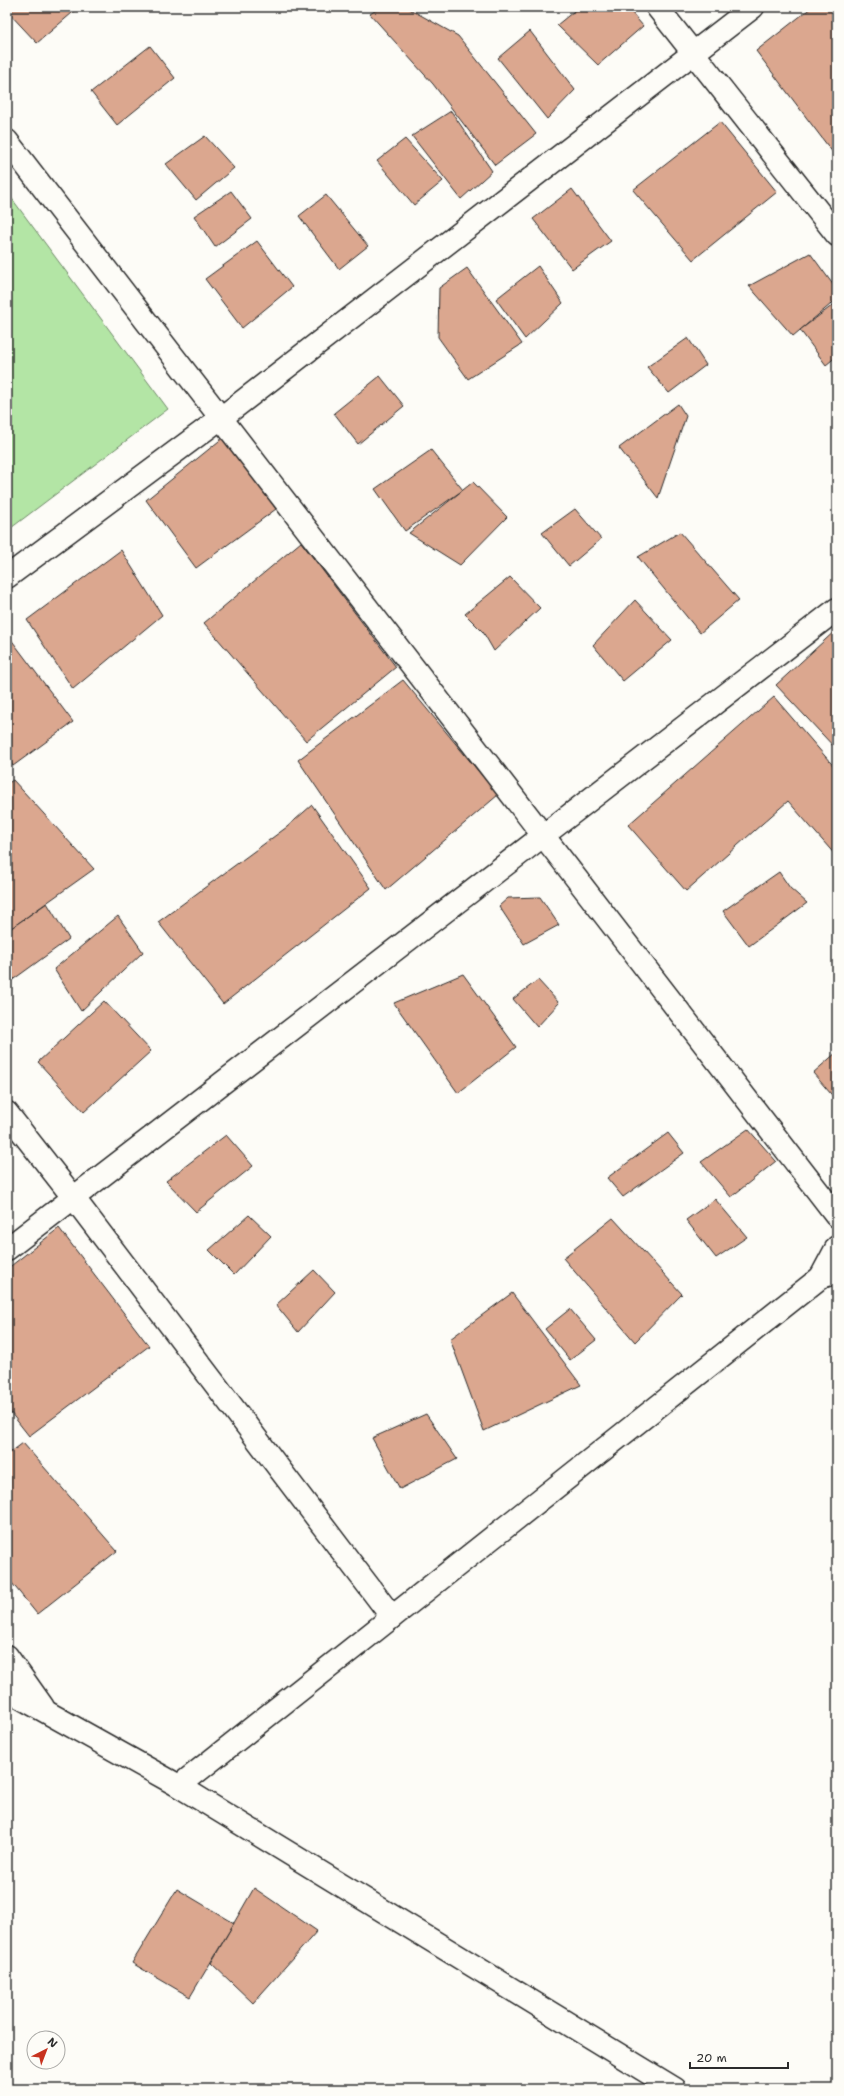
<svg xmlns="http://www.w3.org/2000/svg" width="844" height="2096" viewBox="0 0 844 2096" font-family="'Shantell Sans',sans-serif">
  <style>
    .green { fill: #b3e5a5; stroke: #6f8868 }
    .building { fill: #dba78f; stroke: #2b2b2b }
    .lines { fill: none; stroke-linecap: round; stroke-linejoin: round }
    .minor-casing { stroke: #2b2b2b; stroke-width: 25 }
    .minor { stroke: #fdfcf7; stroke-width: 22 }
  </style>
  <rect width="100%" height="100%" fill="#fdfcf7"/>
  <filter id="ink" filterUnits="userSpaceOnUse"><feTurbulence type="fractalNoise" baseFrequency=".025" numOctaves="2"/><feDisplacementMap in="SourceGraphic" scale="8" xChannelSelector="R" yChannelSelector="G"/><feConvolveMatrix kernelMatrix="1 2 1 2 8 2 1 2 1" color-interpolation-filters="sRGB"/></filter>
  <g filter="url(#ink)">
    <!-- green -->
    <polygon class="green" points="7,192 168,409 7,531"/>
    <!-- building -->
    <g class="building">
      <polygon points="7,7 79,7 37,43 7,11"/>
      <polygon points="381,7 406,7 458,36 536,134 495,165 433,84 370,14"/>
      <polygon points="579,7 627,7 643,26 598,65 557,25"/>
      <polygon points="812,7 837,7 837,158 756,51"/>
      <polygon points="530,31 575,90 547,119 498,58"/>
      <polygon points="150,46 175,78 117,125 91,92"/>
      <polygon points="451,111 492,171 461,199 412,136"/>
      <polygon points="720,122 777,192 693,260 633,190"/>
      <polygon points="205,136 234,168 196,200 166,164"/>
      <polygon points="405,139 443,181 414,205 377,161"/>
      <polygon points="572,189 611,241 572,269 533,219"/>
      <polygon points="231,191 252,219 215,247 194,216"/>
      <polygon points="326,195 368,246 339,269 299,216"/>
      <polygon points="257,241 292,287 242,328 205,279"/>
      <polygon points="810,253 837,290 837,299 793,336 749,286"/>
      <polygon points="538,266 563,303 525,339 496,299"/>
      <polygon points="467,268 522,344 468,379 438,337 439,288"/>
      <polygon points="837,302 837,356 826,365 800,330"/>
      <polygon points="688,338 706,365 669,393 647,367"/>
      <polygon points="380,376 404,406 358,444 334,413"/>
      <polygon points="678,404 686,416 658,498 619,448"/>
      <polygon points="224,437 276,509 196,568 146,500"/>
      <polygon points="431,450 463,490 405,531 375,489"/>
      <polygon points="473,482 507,517 460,565 409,533"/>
      <polygon points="575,509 601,539 569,566 542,533"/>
      <polygon points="680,532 739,600 700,633 638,557"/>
      <polygon points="301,542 396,667 306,741 204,623"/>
      <polygon points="121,550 162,615 73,689 27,620"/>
      <polygon points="510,577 540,608 494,651 483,632 465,614"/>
      <polygon points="635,600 672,640 623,681 593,645"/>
      <polygon points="837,629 837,750 776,685"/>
      <polygon points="7,634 73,722 13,766 7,757"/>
      <polygon points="403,680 498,795 386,890 298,760"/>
      <polygon points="774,697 837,770 837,857 788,801 686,891 628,825"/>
      <polygon points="13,780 94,869 7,931 7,784"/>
      <polygon points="312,805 371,888 223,1004 158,922 287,827"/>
      <polygon points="779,872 790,888 807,903 749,946 723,911"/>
      <polygon points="540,897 559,925 524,944 499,906 508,898"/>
      <polygon points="47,903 69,939 7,984 7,931"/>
      <polygon points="118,916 143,952 81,1011 54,969"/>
      <polygon points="463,974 516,1047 458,1093 394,1003"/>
      <polygon points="538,980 559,1003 537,1027 513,999"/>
      <polygon points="104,1001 151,1051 84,1112 38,1062"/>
      <polygon points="837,1052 837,1101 813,1073"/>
      <polygon points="748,1129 776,1161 731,1197 701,1162"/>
      <polygon points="668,1133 684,1153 623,1197 607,1178"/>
      <polygon points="226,1135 253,1166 196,1212 166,1181"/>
      <polygon points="715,1199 747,1237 716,1258 686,1220"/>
      <polygon points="249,1215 271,1236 234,1275 209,1250"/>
      <polygon points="613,1218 682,1294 635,1342 563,1258"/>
      <polygon points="59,1228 149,1346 29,1436 7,1408 7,1269"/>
      <polygon points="314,1270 335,1292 298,1332 276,1305"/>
      <polygon points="512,1293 581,1385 484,1431 450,1339"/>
      <polygon points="570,1309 596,1340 570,1360 545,1329"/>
      <polygon points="426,1414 457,1459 400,1489 372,1438"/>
      <polygon points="23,1443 117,1551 37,1614 7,1577 7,1455"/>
      <polygon points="254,1888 317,1931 253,2003 211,1963"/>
      <polygon points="177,1889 234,1923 190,1997 132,1963"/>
    </g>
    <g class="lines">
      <!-- minor casing -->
      <g class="minor-casing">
        <g id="minor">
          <polyline points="657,7 837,235"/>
          <polyline points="7,141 837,1216"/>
          <polyline points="7,577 221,418 753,7"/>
          <polyline points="7,1113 73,1197 392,1617"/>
          <polyline points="7,1249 837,609"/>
          <polyline points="821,1277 837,1247"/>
          <polyline points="7,1656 43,1707"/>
          <polyline points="7,1690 179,1786 675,2089"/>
          <polyline points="179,1786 821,1277 837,1272"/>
        </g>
      </g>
      <!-- minor -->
      <use href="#minor" class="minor"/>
    </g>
  </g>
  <!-- margin -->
  <rect width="844" height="2096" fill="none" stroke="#fdfcf7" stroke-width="24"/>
  <rect x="12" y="12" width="820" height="2072" fill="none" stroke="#2b2b2b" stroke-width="1.5" filter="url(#ink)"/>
  <!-- north arrow -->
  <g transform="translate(46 2050) rotate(42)"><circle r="19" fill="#fdfcf7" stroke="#a9a8a5"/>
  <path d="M0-3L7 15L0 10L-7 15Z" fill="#c8321e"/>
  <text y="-6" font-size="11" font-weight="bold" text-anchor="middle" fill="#2b2b2b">N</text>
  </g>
  <!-- scale -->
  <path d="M690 2062v6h98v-6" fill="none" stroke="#2b2b2b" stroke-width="2"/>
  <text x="696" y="2062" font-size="12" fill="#2b2b2b" stroke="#fdfcf7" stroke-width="3" paint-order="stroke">20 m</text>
</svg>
